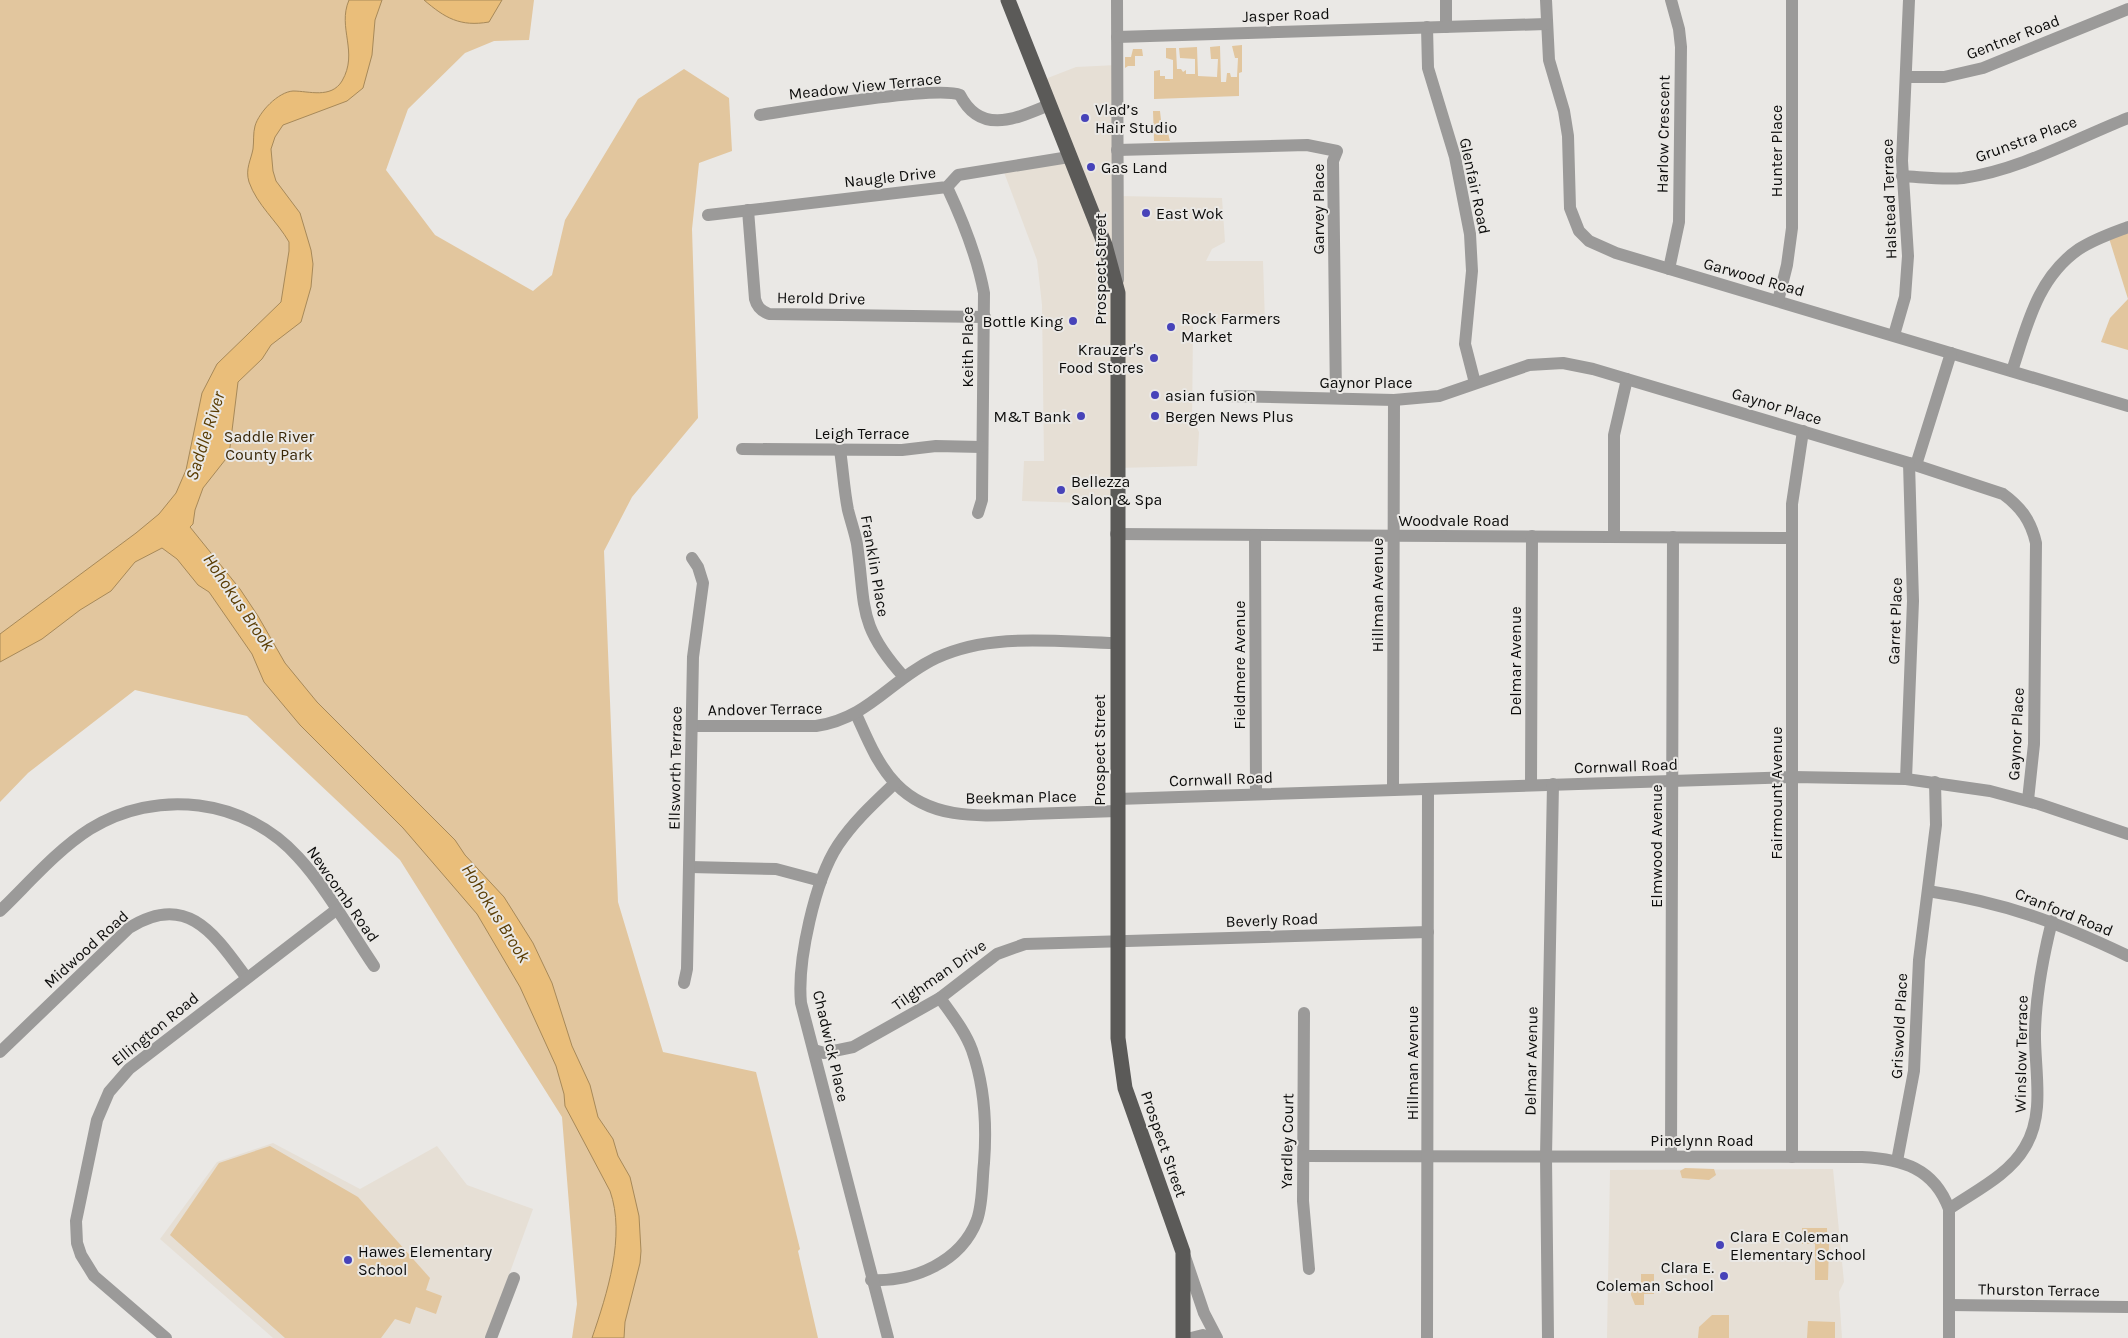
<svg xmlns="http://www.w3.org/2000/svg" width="2128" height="1338" viewBox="0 0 2128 1338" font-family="Karla,sans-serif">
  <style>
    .built { fill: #e6dfd5 }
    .green { fill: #e2c69e }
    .water { fill: #eabe7a; stroke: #a78959 }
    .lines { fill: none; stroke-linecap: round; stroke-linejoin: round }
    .minor { stroke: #9b9a99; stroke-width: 12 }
    .major { stroke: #5b5a58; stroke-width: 15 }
    .poi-dot { fill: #4743b9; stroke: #eae8e5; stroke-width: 2 }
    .labels { text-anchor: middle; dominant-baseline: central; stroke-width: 4; stroke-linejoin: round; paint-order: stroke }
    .street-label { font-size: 16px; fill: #0c0c0b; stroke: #eae8e5 }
    .poi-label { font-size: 16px; fill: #0c0c0b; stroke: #eae8e5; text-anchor: start }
    .park-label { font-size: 16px; fill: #3a2809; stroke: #eae8e5 }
    .water-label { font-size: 18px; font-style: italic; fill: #5a3d04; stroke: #eae8e5 }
  </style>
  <rect width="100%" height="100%" fill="#eae8e5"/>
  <!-- built -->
  <g class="built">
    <polygon points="1117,65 1118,196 1222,198 1225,242 1212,249 1206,261 1263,261 1265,323 1193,325 1192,428 1197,428 1199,432 1197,466 1117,468 1116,504 1022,501 1024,461 1044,461 1042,305 1037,260 1002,167 1069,156 1040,81 1076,67"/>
    <polygon points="273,1143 360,1189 437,1146 467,1185 533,1209 486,1338 273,1338 160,1239 217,1162"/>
    <polygon points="1833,1169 1844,1282 1839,1292 1842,1338 1607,1338 1610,1170"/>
  </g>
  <!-- green -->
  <g class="green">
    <polygon points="0,0 534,0 529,40 494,41 465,53 408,109 386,170 435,235 533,291 552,275 565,220 638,99 684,69 729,98 732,151 699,163 692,229 698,418 632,497 604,551 618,902 663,1052 756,1072 800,1249 798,1251 818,1338 572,1338 577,1304 562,1117 400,860 247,716 135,690 28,773 0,802"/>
    <polygon points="1242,45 1242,72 1239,73 1239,96 1154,99 1154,71 1160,70 1160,76 1165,76 1165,79 1173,79 1173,60 1166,58 1166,48 1176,48 1177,69 1181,69 1183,72 1186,70 1186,74 1195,74 1195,59 1180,58 1179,48 1197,47 1198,76 1217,77 1218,59 1211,59 1210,47 1220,46 1221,82 1226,82 1227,73 1230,73 1231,77 1237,77 1238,58 1235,58 1232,46"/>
    <polygon points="1133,49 1142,49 1143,56 1135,56 1135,66 1128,66 1125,68 1125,57 1131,57"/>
    <polygon points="1153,111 1160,111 1162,129 1167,129 1170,141 1154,141"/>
    <polygon points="2128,227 2128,350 2101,342 2110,318 2128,299 2108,235"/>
    <polygon points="270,1146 358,1197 430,1278 426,1290 442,1296 436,1314 416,1307 410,1324 395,1319 381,1338 285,1338 170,1235 219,1163"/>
    <polygon points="1685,1168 1714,1169 1716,1175 1709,1180 1682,1178 1680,1171"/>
    <polygon points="1802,1228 1827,1228 1827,1244 1829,1244 1828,1280 1815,1280 1815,1244 1802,1244"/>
    <polygon points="1641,1274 1654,1274 1654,1294 1644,1294 1644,1305 1635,1305 1631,1295 1631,1287 1639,1287 1639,1292 1641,1293"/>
    <polygon points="1712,1315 1729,1315 1729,1338 1698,1338 1699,1327"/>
    <polygon points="1808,1321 1835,1322 1835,1338 1807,1338"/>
  </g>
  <!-- water -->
  <g class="water">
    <path d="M349 0H382L375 20 372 55 363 88 347 101 283 125 275 137 271 149 273 171 276 181 300 213 311 250 313 264 311 287 301 322 271 345 262 359 238 382 229 455 203 488 195 510 193 524 190 527 240 589 258 616 285 663 317 702 455 840 465 855 504 897 533 943 552 983 572 1046 590 1085 598 1117 613 1139 618 1156 630 1177 639 1216 641 1251 640 1263 625 1322 624 1338H592C607 1294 626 1236 610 1191L565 1106 564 1094 556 1066 520 987 477 914 403 828 300 725 264 682 252 654 209 592 198 585 177 559 162 548 135 562 111 591 80 610 42 639 0 662V634L136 533 159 514 176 493 186 470 202 393 217 364 281 302 289 251V242C277 221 257 205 249 182 245 169 251 160 253 149 254 141 253 133 255 126 259 112 278 92 293 91 309 91 331 99 342 81 359 52 337 28 349 0Z"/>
    <path d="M424 0H502L489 22C460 27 445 18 424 0Z"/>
  </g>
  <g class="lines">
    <!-- minor -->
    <g class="minor">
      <polyline points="1117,0 1118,280"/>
      <polyline points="1446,0 1446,27"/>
      <polyline points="1546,0 1549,60 1564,111 1568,136 1570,208 1579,231 1589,241 1616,253 2128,406"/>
      <polyline points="1427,27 1428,68 1455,157 1470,234 1472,271 1465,344 1475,383"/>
      <polyline points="1117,37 1546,24"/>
      <polyline points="1906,77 1944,77 1983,68 2128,9"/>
      <path d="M760 115C792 110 938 85 960 95 981 136 1017 118 1049 105"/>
      <polyline points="1117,150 1307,145 1337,151 1333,161 1336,398"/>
      <path d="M1902 176C1922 177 1943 180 1963 178 2020 170 2075 139 2128 118"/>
      <path d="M947 187C963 221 977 255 984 293L982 500 978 513"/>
      <path d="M748 210 755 299C757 307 761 311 769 314L985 317"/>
      <polyline points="708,215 947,187 958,175 1069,157"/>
      <polyline points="1669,269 1679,222 1681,47 1679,29 1671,0"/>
      <polyline points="1778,301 1787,265 1792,228 1792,0"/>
      <polyline points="1894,335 1905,297 1908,256 1902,161 1909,0"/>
      <path d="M2012 371C2027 326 2037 278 2079 249 2094 239 2112 233 2128 227"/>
      <path d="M1226 396 1394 400 1439 396 1529 365 1563 363 1593 369 1909 463 2003 494C2021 507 2031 521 2036 543L2034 744 2028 800"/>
      <polyline points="742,449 902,450 936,446 982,447"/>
      <path d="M840 450C843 470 844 490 848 510 851 522 855 533 857 544 866 607 857 625 904 677"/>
      <polyline points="1916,465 1951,353"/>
      <polyline points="1116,534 1792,538"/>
      <polyline points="1255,535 1256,794"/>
      <polyline points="1614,537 1614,435 1627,379"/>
      <path d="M856 714C867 738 877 764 896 784 932 821 981 816 1029 814 1058 813 1088 812 1117 811"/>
      <path d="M692 726H816C869 718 890 680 936 658 992 632 1057 642 1116 643"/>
      <polyline points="1906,779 1913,601 1909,463"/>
      <polyline points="1531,785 1532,536"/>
      <polyline points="1393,790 1394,400"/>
      <polyline points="1117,799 1793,777 1906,779 1990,791 2039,804 2128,834"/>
      <polyline points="690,867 776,869 821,881"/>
      <path d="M1928 891C2006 903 2057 922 2128 956"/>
      <path d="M0 911C28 884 57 850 90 829 156 788 245 798 298 857 325 886 351 932 374 966"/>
      <polyline points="684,983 687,969 693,657 703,583 698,567 692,558"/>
      <polyline points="1304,1013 1303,1201 1309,1269"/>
      <polyline points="814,1050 824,1053 853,1047 940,998 997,954 1025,944 1428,932"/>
      <path d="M0 1052 129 928C187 891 215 935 246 977"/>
      <polyline points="1671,1155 1673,537"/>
      <path d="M1304 1156 1862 1157C1902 1159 1934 1168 1949 1209V1338"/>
      <polyline points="1792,1157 1792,504 1803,431"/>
      <polyline points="1897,1161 1914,1071 1919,960 1936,825 1935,782"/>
      <path d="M1949 1209C1975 1191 2009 1175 2025 1147 2046 1113 2034 1068 2035 1031 2036 993 2043 957 2052 921"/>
      <polyline points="1185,1257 1204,1313 1217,1338"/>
      <path d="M871 1280C914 1282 961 1262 977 1220 983 1203 982 1181 984 1163 987 1124 985 1087 972 1050 965 1031 952 1015 940 998"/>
      <polyline points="1949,1305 2128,1307"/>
      <polyline points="166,1338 94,1276 81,1255 77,1243 76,1221 97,1120 109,1092 129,1069 336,910"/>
      <polyline points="491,1338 514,1278"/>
      <path d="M888 1338 801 1003C797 961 815 880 838 845 854 821 875 802 895 783"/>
      <polyline points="1191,1338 1203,1335 1210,1338"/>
      <polyline points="1427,1338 1428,789"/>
      <polyline points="1548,1338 1546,1157 1553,784"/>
    </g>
    <!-- major -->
    <polyline class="major" points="1008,0 1105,245 1118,293 1118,1038 1125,1088 1183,1252 1183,1338"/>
  </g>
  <!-- markers -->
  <g class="poi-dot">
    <circle cx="1085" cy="118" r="5"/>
    <circle cx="1091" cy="167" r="5"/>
    <circle cx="1146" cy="213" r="5"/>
    <circle cx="1073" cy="321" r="5"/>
    <circle cx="1171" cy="327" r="5"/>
    <circle cx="1154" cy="358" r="5"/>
    <circle cx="1155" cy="395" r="5"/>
    <circle cx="1081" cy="416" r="5"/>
    <circle cx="1155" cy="416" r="5"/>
    <circle cx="1061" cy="490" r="5"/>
    <circle cx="1720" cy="1245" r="5"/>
    <circle cx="348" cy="1260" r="5"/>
    <circle cx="1724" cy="1276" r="5"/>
  </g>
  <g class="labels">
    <!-- street labels -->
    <g class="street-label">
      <text transform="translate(1286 15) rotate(-2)">Jasper Road</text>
      <text transform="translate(2013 37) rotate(-21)">Gentner Road</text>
      <text transform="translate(865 86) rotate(-6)">Meadow View Terrace</text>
      <text transform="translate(1663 134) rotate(-89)">Harlow Crescent</text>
      <text transform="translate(2026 139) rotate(-20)">Grunstra Place</text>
      <text transform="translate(1776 151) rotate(-90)">Hunter Place</text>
      <text transform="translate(890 177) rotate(-6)">Naugle Drive</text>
      <text transform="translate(1475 186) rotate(78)">Glenfair Road</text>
      <text transform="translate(1889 199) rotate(-92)">Halstead Terrace</text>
      <text transform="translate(1318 209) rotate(-90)">Garvey Place</text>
      <text transform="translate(1100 269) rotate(-90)">Prospect Street</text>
      <text transform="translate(1754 277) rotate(16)">Garwood Road</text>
      <text transform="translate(821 298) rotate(1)">Herold Drive</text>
      <text transform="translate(967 347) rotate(-90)">Keith Place</text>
      <text x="1366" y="382">Gaynor Place</text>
      <text transform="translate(1777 406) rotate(17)">Gaynor Place</text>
      <text x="862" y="433">Leigh Terrace</text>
      <text x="1454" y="520">Woodvale Road</text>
      <text transform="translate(875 566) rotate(80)">Franklin Place</text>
      <text transform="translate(1377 595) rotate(-90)">Hillman Avenue</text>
      <text transform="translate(1895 621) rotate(-88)">Garret Place</text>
      <text transform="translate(1515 661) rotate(-90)">Delmar Avenue</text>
      <text transform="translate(1239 665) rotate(-90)">Fieldmere Avenue</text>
      <text transform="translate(765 709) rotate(-1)">Andover Terrace</text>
      <text transform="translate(2016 734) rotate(-87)">Gaynor Place</text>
      <text transform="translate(1099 750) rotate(-90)">Prospect Street</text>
      <text transform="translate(1626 766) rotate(-2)">Cornwall Road</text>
      <text transform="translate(675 768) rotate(-89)">Ellsworth Terrace</text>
      <text transform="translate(1221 779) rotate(-2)">Cornwall Road</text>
      <text transform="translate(1776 793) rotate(-90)">Fairmount Avenue</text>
      <text transform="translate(1021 797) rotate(-1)">Beekman Place</text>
      <text transform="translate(1656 846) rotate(-90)">Elmwood Avenue</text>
      <text transform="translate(343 894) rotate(55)">Newcomb Road</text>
      <text transform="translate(2064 912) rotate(22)">Cranford Road</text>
      <text transform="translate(1272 920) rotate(-2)">Beverly Road</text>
      <text transform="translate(86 949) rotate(-42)">Midwood Road</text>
      <text transform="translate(939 975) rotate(-35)">Tilghman Drive</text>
      <text transform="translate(1899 1026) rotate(-87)">Griswold Place</text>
      <text transform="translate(155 1029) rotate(-39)">Ellington Road</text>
      <text transform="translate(831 1046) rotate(77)">Chadwick Place</text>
      <text transform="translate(2021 1054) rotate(-89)">Winslow Terrace</text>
      <text transform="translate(1531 1061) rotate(-89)">Delmar Avenue</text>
      <text transform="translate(1412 1063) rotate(-90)">Hillman Avenue</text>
      <text x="1702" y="1140">Pinelynn Road</text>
      <text transform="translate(1287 1141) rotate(-89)">Yardley Court</text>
      <text transform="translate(1164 1144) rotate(71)">Prospect Street</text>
      <text transform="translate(2039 1290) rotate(1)">Thurston Terrace</text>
    </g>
    <!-- poi labels -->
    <g class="poi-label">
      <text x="1095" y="109">Vlad’s<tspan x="1095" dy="18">Hair Studio</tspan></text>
      <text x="1101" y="167">Gas Land</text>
      <text x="1156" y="213">East Wok</text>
      <text x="1181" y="318">Rock Farmers<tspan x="1181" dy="18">Market</tspan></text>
      <text x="1063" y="321" text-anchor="end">Bottle King</text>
      <text x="1144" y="349" text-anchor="end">Krauzer's<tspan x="1144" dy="18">Food Stores</tspan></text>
      <text x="1165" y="395">asian fusion</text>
      <text x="1071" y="416" text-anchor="end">M&amp;T Bank</text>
      <text x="1165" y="416">Bergen News Plus</text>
      <text x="1071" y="481">Bellezza<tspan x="1071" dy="18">Salon &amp; Spa</tspan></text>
      <text x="1730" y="1236">Clara E Coleman<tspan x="1730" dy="18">Elementary School</tspan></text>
      <text x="358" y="1251">Hawes Elementary<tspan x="358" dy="18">School</tspan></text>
      <text x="1714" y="1267" text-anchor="end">Clara E.<tspan x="1714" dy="18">Coleman School</tspan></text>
    </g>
    <!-- park labels -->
    <g class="park-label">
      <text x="269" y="436">Saddle River<tspan x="269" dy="18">County Park</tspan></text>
    </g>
    <!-- water labels -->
    <g class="water-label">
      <text transform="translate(205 436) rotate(-72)">Saddle River</text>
      <text transform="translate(239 602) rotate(56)">Hohokus Brook</text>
      <text transform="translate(496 913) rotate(58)">Hohokus Brook</text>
    </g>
  </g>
</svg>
